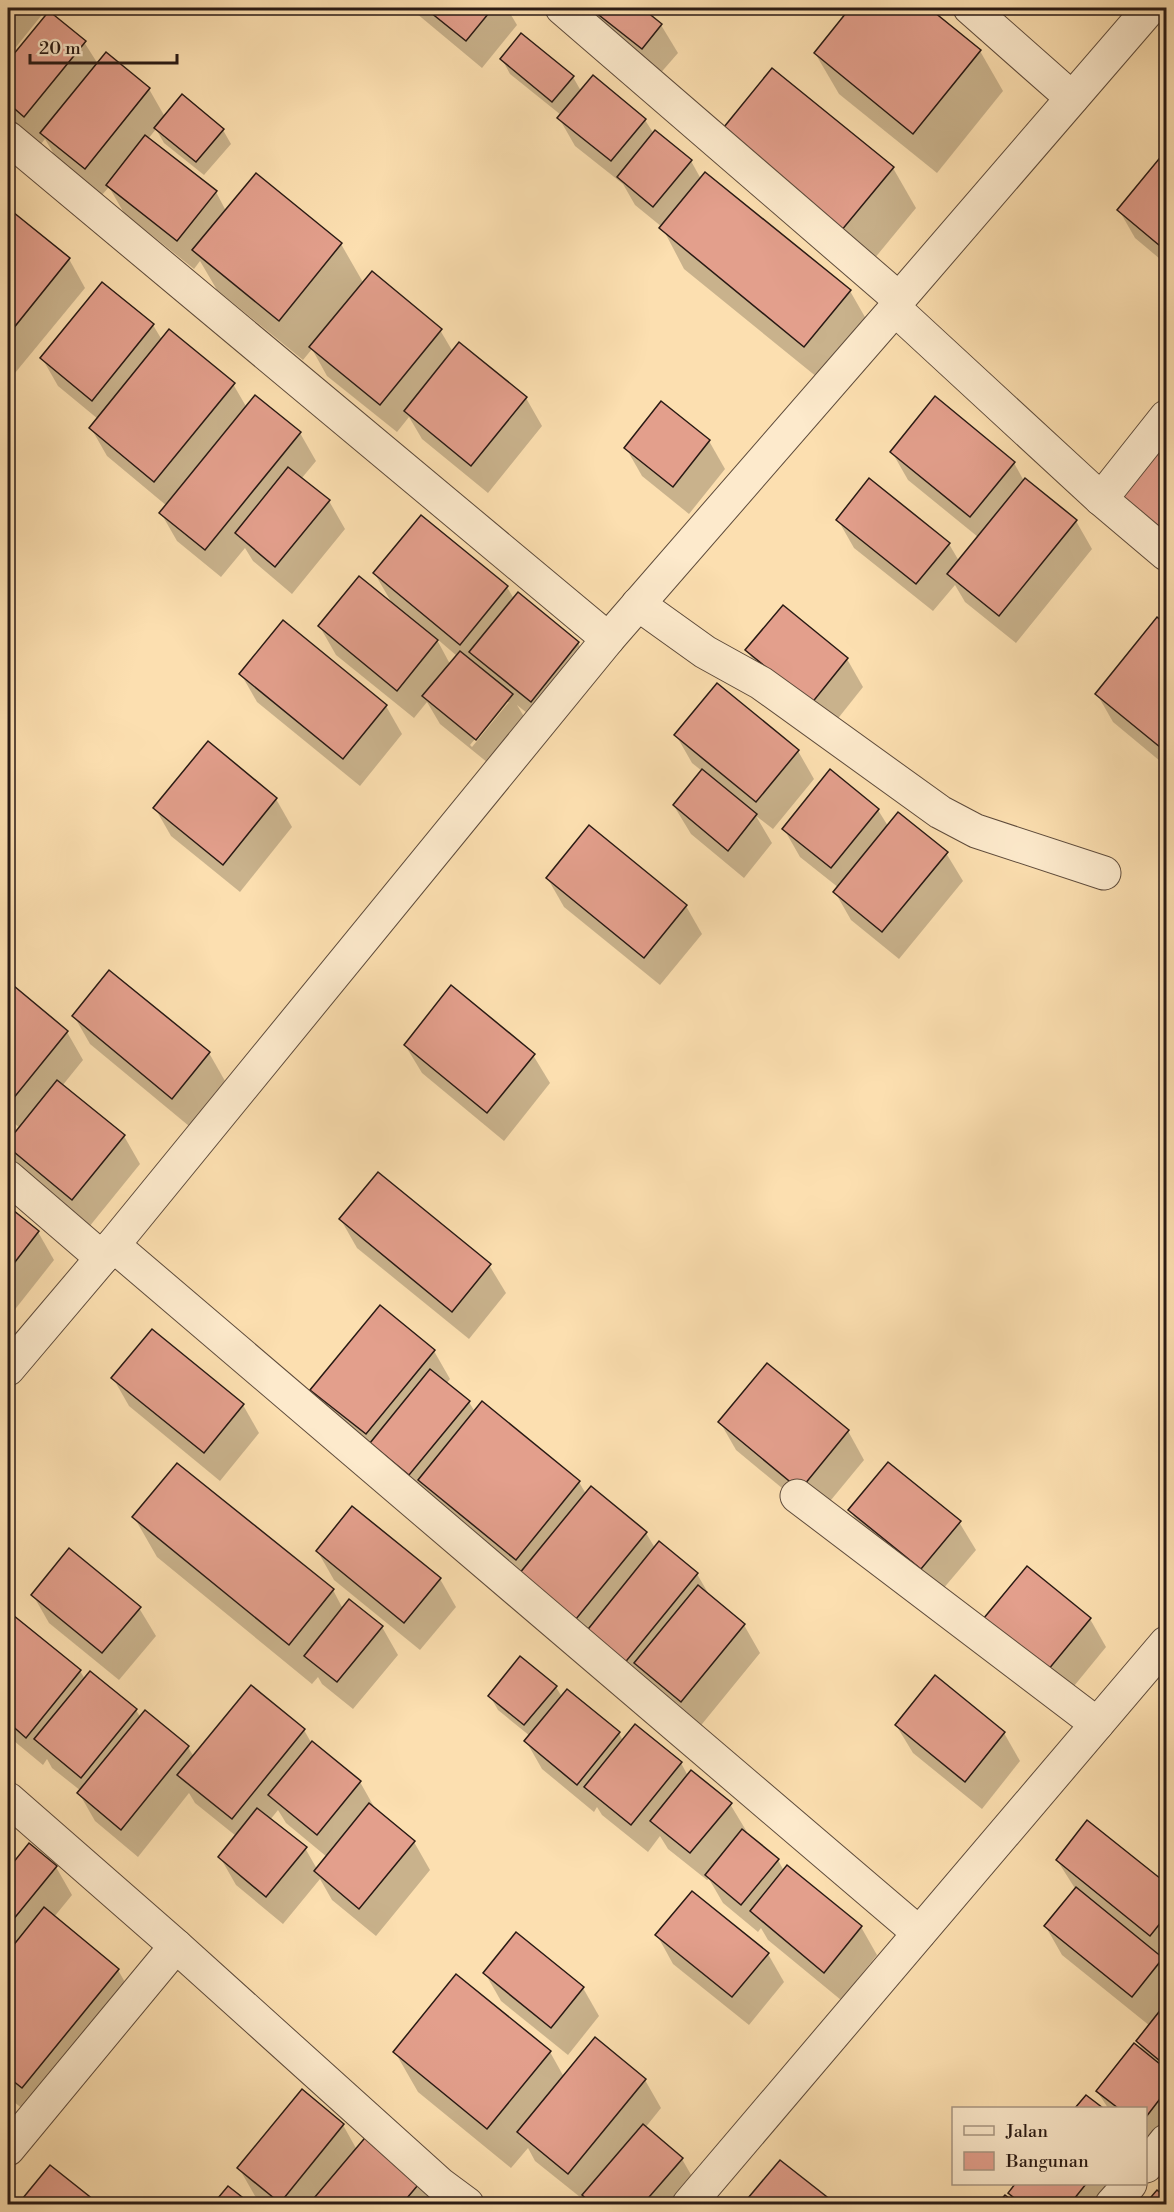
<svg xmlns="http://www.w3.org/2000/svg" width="1174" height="2212" viewBox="0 0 1174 2212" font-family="'Libre Bodoni',serif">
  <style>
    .shadow { fill: #0003; fill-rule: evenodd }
    .building { fill: #e39f8c; stroke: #291a14; stroke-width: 1.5 }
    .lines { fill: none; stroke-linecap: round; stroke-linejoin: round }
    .minor-casing { stroke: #5e4b3b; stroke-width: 35 }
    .minor { stroke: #fdeacc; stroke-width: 33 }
  </style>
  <rect width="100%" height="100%" fill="#fcdfb0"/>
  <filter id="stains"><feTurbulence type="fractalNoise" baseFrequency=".00333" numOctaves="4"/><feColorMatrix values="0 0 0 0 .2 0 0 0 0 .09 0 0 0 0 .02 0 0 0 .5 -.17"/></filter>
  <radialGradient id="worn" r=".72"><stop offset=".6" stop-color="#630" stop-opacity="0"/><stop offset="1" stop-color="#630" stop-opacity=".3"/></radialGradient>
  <!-- shadow -->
  <g class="shadow">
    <polygon points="8,8 43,8 45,11 8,57"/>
    <polygon points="395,8 403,8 400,12"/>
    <polygon points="410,8 507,8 517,25 482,68"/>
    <polygon points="574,8 640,8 661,25 678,53 658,76"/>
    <polygon points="852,8 927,8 980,51 1003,91 937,173 839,94 815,53"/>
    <polygon points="49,13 84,42 98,64 149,89 165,117 223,130 231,144 204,175 164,143 156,129 148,139 216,192 226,211 341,244 364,284 440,330 453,352 460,344 526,398 542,426 488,493 422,439 409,417 397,432 327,376 312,349 303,360 217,290 200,261 194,269 124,213 109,187 101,196 58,161 45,139 41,144 8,116 8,63"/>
    <polygon points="502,59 573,77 581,91 645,120 654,134 691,161 701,179 850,291 873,331 828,386 684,269 662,227 635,205 623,184 575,146 559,118 561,115 510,74"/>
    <polygon points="1163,156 1166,159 1166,264 1135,238 1119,210"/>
    <polygon points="893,168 916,208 865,270 745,172"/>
    <polygon points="8,210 69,259 85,288 15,373 8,366"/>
    <polygon points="153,325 162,340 233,384 247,408 300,433 316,461 301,479 329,501 345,529 292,594 253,561 245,548 221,577 177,541 161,513 167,506 107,456 91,428 98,419 58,386 42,358"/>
    <polygon points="661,403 709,441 725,469 689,514 642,476 626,448"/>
    <polygon points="1166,438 1166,554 1144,535"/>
    <polygon points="892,452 1014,463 1024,481 1076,521 1092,549 1016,643 965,602 955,585 933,611 854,548 838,520 949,544 959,561 978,537 908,480"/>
    <path d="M375 574 507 587 514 599 518 594 578 643 595 671 547 729 517 705 528 723 493 767 440 724 427 702 414 718 336 655 320 627 393 605ZM436 638 457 656 450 664ZM505 702H509L472 747 470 745Z"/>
    <polygon points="1157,619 1166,627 1166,766 1113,722 1097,694"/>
    <polygon points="747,650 847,659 863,687 828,731 763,678"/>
    <polygon points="241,674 386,706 402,734 360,786 257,702"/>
    <polygon points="676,735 798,751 814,779 773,829 756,816 772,843 744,878 691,834 674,806 702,771 692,763"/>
    <polygon points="276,799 292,827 240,892 171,836 155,808"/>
    <polygon points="878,810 888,826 946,853 963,881 899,959 851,920 835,892 839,888 800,857 784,829"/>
    <polygon points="548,879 686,906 702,934 660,985 564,907"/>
    <polygon points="110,973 209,1053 225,1081 189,1126 90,1044 74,1016"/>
    <polygon points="8,984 67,1032 83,1060 62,1086 124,1136 140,1164 89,1227 22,1173 8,1147 8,1143 20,1128 8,1118"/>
    <polygon points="405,1045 533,1055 550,1083 504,1141 422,1073"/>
    <polygon points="8,1208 38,1232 54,1260 9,1317 8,1315"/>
    <polygon points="341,1220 489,1265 506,1293 469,1339 357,1248"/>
    <polygon points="152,1331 243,1405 259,1433 220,1481 129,1406 113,1378"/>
    <polygon points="434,1351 450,1379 446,1384 469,1402 475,1412 579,1482 586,1494 646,1533 655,1548 697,1574 711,1598 744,1625 760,1653 698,1729 328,1418 312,1390"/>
    <polygon points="720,1422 848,1431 864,1460 817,1517 736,1450"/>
    <polygon points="850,1510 959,1522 976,1550 937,1596 866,1538"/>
    <polygon points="134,1517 333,1590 343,1609 382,1627 398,1655 353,1709 322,1684 318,1677 312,1684 157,1557"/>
    <polygon points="318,1552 440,1579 456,1607 420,1650 334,1580"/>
    <polygon points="33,1595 139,1608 156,1636 119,1680 49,1623"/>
    <path d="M8 1613 80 1671 85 1679 136 1710 141 1718 188 1747 194 1757 251 1687 304 1730 312 1744 360 1782 377 1812 414 1842 430 1870 376 1936 332 1900 320 1879 283 1924 236 1885 220 1857 236 1836 195 1803 189 1793 138 1857 95 1821 79 1793 81 1791 52 1768 47 1759 43 1765 8 1736ZM278 1810 286 1823 327 1857 317 1869 305 1848 270 1820Z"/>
    <polygon points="1090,1619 1106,1647 1065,1697 1002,1646"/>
    <polygon points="556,1687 562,1697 619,1733 623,1741 681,1763 688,1776 730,1804 747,1832 745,1834 778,1860 784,1871 861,1927 877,1955 841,2000 768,1940 761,1928 758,1932 723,1903 709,1879 707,1880 668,1849 660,1836 648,1852 602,1815 597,1807 594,1812 542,1769 526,1741 530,1736 498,1710 490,1696"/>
    <polygon points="896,1725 1004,1733 1020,1761 982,1809 913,1753"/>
    <polygon points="1088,1822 1166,1885 1166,2139 1146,2145 1146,2108 1108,2108 1097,2091 1144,2052 1137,2041 1150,2026 1062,1955 1046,1927 1076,1890 1057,1860"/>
    <polygon points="29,1845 56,1867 72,1895 54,1917 118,1970 141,2010 45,2127 8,2097 8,1954 11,1950 8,1947 8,1872"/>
    <polygon points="657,1935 768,1954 784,1982 749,2025 673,1964"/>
    <polygon points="485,1973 583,1988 599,2016 568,2055 501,2001"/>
    <polygon points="395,2052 550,2052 564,2077 645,2080 661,2108 645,2128 682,2159 698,2187 683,2204 589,2204 586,2200 585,2201 535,2161 528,2148 511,2168 418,2092"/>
    <polygon points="343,2125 357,2150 422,2180 436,2204 265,2204 255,2196 239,2168"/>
    <polygon points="780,2162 834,2204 745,2204"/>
    <polygon points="51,2167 97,2204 20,2204"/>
    <polygon points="1017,2184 1125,2184 1102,2204 1016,2204 1009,2193"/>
  </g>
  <!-- building -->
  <g class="building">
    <polygon points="425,8 493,8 466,41"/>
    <polygon points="590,8 642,8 662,24 642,49"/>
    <polygon points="850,8 929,8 981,50 913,134 814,53"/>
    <polygon points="49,11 86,41 24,117 8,103 8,61"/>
    <polygon points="521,33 574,76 552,102 500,59"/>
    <polygon points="106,52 150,88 85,169 40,133"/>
    <polygon points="772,68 894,167 841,231 720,132"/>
    <polygon points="593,75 646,119 611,161 557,118"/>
    <polygon points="182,94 224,129 196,162 154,128"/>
    <polygon points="655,130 692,160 653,207 617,177"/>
    <polygon points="145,135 217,191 177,241 106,185"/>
    <polygon points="1163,154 1166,157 1166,251 1117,210"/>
    <polygon points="705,172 851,290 804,347 659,228"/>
    <polygon points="256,173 342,243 279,321 192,250"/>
    <polygon points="8,208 70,258 8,335"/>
    <polygon points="372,271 442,329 380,405 309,347"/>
    <polygon points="102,282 154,324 92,401 40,358"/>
    <polygon points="169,329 235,383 154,482 89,428"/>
    <polygon points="459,342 527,397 471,466 404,411"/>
    <polygon points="255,395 301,432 205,550 159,513"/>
    <polygon points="935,396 1015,462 970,517 890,452"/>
    <polygon points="661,401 710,440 673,487 624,448"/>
    <polygon points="1166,436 1166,533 1119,495"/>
    <polygon points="288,467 330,500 275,567 235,533"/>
    <polygon points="869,478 950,543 916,584 836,520"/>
    <polygon points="1025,478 1077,520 999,616 947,574"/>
    <polygon points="421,515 508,586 460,645 373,573"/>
    <polygon points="359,576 438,640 397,691 318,626"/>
    <polygon points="518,592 579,642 531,702 469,652"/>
    <polygon points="783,605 848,658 811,704 745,650"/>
    <polygon points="1157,617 1166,625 1166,752 1095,694"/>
    <polygon points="283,620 387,705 343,759 239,674"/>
    <polygon points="460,651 513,694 476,740 422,696"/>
    <polygon points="717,683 799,750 756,802 674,735"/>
    <polygon points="208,741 277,798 223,865 153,808"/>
    <polygon points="702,769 757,814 728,851 673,805"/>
    <polygon points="830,769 879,809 831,868 782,829"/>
    <polygon points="898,812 948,852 882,932 833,892"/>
    <polygon points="589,825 687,905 644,958 546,878"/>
    <polygon points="109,970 210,1052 172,1099 72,1016"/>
    <polygon points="8,981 68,1031 8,1105"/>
    <polygon points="451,985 535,1054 487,1113 404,1045"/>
    <polygon points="57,1080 125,1135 72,1200 8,1147 8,1141"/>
    <polygon points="378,1172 491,1264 452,1312 339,1219"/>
    <polygon points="8,1206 39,1231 8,1271"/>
    <polygon points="380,1305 435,1350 366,1434 310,1390"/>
    <polygon points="152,1329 244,1404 204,1453 111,1378"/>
    <polygon points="767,1363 849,1430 800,1490 718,1422"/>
    <polygon points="430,1369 470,1401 409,1475 370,1443"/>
    <polygon points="482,1401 580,1481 516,1560 418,1480"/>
    <polygon points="888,1462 961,1521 921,1569 848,1510"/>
    <polygon points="177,1463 334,1589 289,1645 132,1517"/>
    <polygon points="591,1486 647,1532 576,1619 519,1574"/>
    <polygon points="352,1506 441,1578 404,1623 316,1551"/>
    <polygon points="659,1541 698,1573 623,1665 585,1633"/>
    <polygon points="69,1548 141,1607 102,1653 31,1595"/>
    <polygon points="1027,1566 1091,1618 1048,1670 984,1618"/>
    <polygon points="698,1585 745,1624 681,1702 634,1663"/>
    <polygon points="349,1599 383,1626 337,1682 304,1656"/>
    <polygon points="8,1611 81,1670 26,1738 8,1722"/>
    <polygon points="520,1656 557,1686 524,1725 488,1696"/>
    <polygon points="90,1671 137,1709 81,1778 34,1739"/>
    <polygon points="935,1675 1005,1732 965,1782 895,1725"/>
    <polygon points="251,1685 305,1729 232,1819 177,1775"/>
    <polygon points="567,1689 620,1732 577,1785 524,1741"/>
    <polygon points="145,1710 189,1746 121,1830 77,1793"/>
    <polygon points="635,1724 682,1762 631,1825 584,1787"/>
    <polygon points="312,1741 361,1781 317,1835 268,1795"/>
    <polygon points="691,1770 732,1803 690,1853 650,1821"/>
    <polygon points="369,1803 415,1841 359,1909 314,1871"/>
    <polygon points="257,1808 307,1847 266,1897 218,1857"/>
    <polygon points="1087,1820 1166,1883 1166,1916 1150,1936 1056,1860"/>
    <polygon points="742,1829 779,1859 741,1905 705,1875"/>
    <polygon points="29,1843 57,1866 8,1926 8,1869"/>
    <polygon points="787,1865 862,1926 824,1973 750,1911"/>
    <polygon points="1076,1887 1163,1958 1132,1997 1044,1926"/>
    <polygon points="692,1891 769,1953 732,1997 655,1935"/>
    <polygon points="44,1907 119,1969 22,2088 8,2077 8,1952"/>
    <polygon points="516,1932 584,1987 551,2028 483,1973"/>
    <polygon points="456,1974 551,2051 487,2129 393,2052"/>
    <polygon points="1166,2003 1166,2066 1136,2041"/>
    <polygon points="595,2037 646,2079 568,2174 517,2132"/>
    <polygon points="1134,2043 1166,2069 1166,2091 1146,2117 1146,2108 1118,2108 1096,2091"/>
    <polygon points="302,2089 344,2124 280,2203 237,2168"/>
    <polygon points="1086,2095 1103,2108 1075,2108"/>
    <polygon points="643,2124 683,2158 643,2204 592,2204 582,2195"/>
    <polygon points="369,2133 423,2179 402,2204 309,2204"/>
    <polygon points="780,2160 836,2204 743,2204"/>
    <polygon points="50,2165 99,2204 18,2204"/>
    <polygon points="1015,2184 1086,2184 1070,2204 1022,2204 1008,2193"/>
    <polygon points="228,2186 251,2204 213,2204"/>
    <polygon points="1157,2190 1166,2198 1166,2204 1145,2204"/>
    <polygon points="1005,2195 1017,2204 997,2204"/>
  </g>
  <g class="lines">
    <!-- minor casing -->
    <g class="minor-casing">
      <g id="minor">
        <polyline points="562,8 899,299"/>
        <polyline points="970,8 1072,98"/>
        <polyline points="8,138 608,639"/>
        <polyline points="895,309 1101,499 1166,554"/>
        <polyline points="1101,499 1166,417"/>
        <polyline points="638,604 705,652 761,683 940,812 976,831 1104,873"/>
        <polyline points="8,1177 102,1258"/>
        <polyline points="113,1245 919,1933"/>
        <polyline points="8,1369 113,1245 608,639 895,309 899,299 1150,8"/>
        <polyline points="797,1496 1097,1724"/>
        <polyline points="8,1799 176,1946 440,2184 467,2204"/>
        <polyline points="8,2149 176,1946"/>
        <polyline points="1146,2166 1166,2141"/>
        <polyline points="689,2204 1166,1643"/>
        <polyline points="1112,2204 1130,2184"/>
      </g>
    </g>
    <!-- minor -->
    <use href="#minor" class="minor"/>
  </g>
  <!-- margin -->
  <rect width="1174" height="2212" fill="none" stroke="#fcdfb0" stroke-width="30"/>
  <rect x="9" y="9" width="1156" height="2194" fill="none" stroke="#291a14" stroke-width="3"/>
  <rect x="15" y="15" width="1144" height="2182" fill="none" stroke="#291a14" stroke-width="1.5"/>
  <!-- legend -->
  <rect x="952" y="2107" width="195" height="78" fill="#fdeacc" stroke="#a89782" stroke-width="1.5"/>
  <rect x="964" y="2126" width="30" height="9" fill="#fdeacc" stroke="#a89782" stroke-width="1.5"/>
  <text x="1006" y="2137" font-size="18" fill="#291a14">Jalan</text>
  <rect x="964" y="2152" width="30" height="18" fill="#e39f8c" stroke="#a89782" stroke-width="1.5"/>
  <text x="1006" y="2167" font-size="18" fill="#291a14">Bangunan</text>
  <!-- scale -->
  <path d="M30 54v9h147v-9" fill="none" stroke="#291a14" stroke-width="3"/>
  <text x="39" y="54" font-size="18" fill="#291a14" stroke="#fdeacc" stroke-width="4.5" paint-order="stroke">20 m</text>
  <rect width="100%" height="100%" filter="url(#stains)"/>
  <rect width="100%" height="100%" fill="url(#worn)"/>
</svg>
